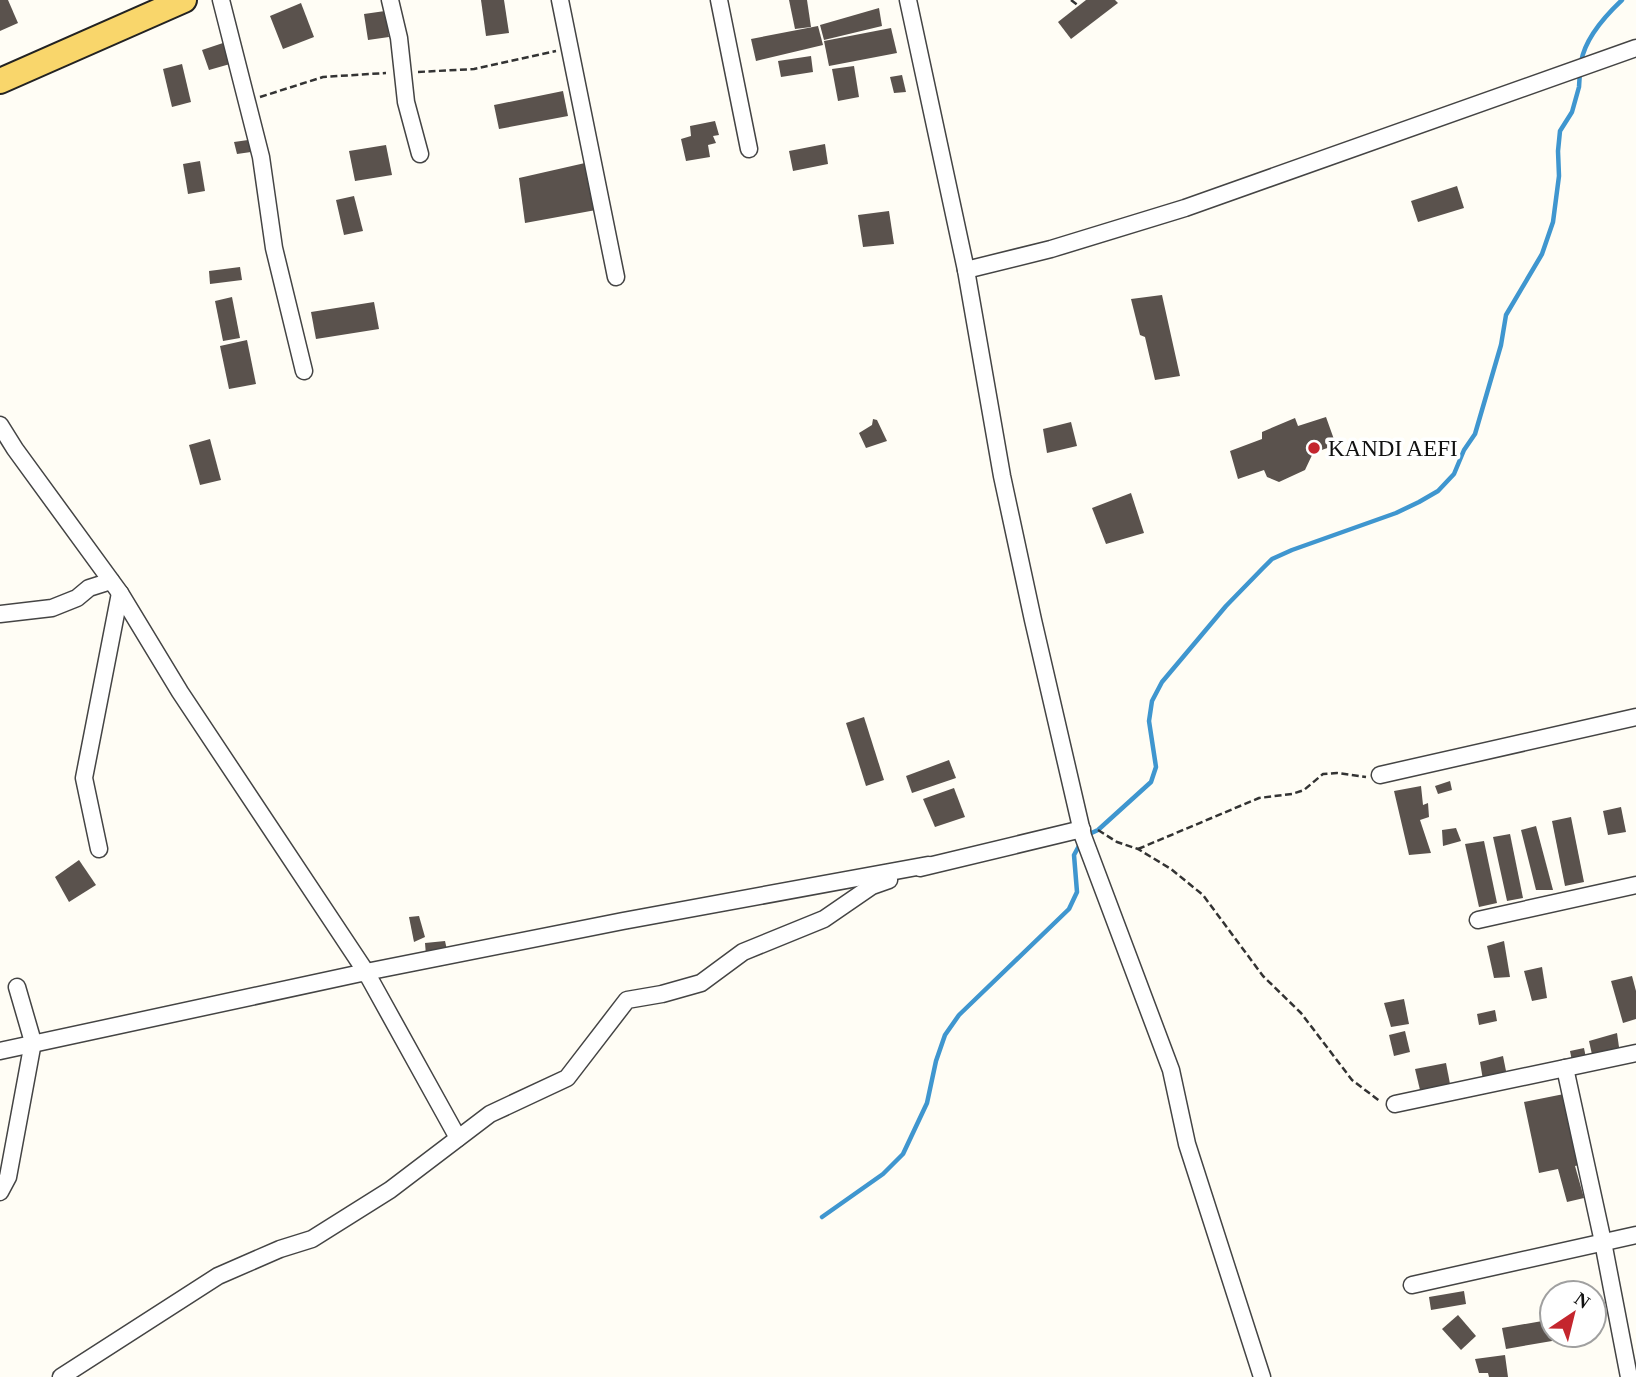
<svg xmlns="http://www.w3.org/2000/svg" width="1636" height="1377" viewBox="0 0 1636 1377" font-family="Georgia,serif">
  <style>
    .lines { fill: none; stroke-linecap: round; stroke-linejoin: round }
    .stream { stroke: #3f96cf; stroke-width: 4.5 }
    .building { fill: #5a524d }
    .street-casing { stroke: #444; stroke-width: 19 }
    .primary-casing { stroke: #222; stroke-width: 28 }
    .path { stroke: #333; stroke-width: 2.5; stroke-dasharray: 7 3.5; stroke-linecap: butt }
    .street { stroke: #fff; stroke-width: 16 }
    .primary { stroke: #f9d66b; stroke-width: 24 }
    .poi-dot { fill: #c4262e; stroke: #fff; stroke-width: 2.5 }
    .labels { text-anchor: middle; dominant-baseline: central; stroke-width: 7; stroke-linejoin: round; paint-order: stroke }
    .poi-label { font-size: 23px; fill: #111; stroke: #fff; text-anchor: start }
  </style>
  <rect width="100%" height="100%" fill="#fffdf5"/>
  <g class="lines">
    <!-- stream -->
    <g class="stream">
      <path d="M1581 62C1585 39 1606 15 1622 0"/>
      <polyline points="1087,835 1098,830 1151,782 1156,767 1149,721 1152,701 1162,682 1226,606 1263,568 1272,559 1292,550 1396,513 1419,502 1438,491 1454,474 1464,450 1475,434 1501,345 1506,315 1542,254 1553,222 1559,176 1558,151 1560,131 1572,112 1579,87 1580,71"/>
      <polyline points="822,1217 883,1174 903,1154 927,1103 936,1061 945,1035 959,1015 1069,909 1077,892 1074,855 1080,844"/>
    </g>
  </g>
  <!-- building -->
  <g class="building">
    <polygon points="0,0 8,0 18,23 0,31"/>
    <polygon points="481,0 504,0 509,33 486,36"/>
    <polygon points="789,0 807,0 811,27 795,29"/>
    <polygon points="1086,0 1115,0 1118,3 1071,39 1058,22"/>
    <polygon points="301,3 314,37 283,49 270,16"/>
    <polygon points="879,8 882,26 824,40 820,25"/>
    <polygon points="385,11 389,37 368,40 364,14"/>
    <polygon points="818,26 823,45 756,61 751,39"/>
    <polygon points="891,28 897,53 829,66 824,41"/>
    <polygon points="223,43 230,64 209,70 202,50"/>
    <polygon points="811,56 813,72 781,77 778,61"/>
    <polygon points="182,64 191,102 172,107 163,69"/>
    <polygon points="854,66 859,97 838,101 832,69"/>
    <polygon points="902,75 906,92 894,93 890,77"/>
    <polygon points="563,91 568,116 499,129 494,105"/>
    <polygon points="715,121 719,135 713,136 716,143 708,145 710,157 686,161 681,139 691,136 690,126"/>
    <polygon points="248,140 251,152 237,154 234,142"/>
    <polygon points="825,144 828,164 793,171 789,151"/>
    <polygon points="386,145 392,175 355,181 349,151"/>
    <polygon points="200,161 205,191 188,194 183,164"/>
    <polygon points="585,163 596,210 525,223 519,178"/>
    <polygon points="1457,186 1464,208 1418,222 1411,201"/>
    <polygon points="354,196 363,231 344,235 336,200"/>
    <polygon points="889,211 894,244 863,247 858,215"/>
    <polygon points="240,267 242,280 210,284 209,271"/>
    <polygon points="1162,295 1180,376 1155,380 1145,337 1140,335 1131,299"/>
    <polygon points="232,297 240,338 223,341 215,301"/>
    <polygon points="374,302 379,329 316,339 311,312"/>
    <polygon points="247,340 256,384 229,389 220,346"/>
    <polygon points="1326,417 1336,445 1313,453 1305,470 1279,482 1267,477 1264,470 1238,479 1230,451 1262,439 1262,432 1295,418 1298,426"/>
    <polygon points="873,419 877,420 887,441 866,448 859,433 872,425"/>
    <polygon points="1071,422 1077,446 1047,453 1043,429"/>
    <polygon points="210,439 221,480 200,485 189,445"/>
    <polygon points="1131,493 1144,533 1106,544 1092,508"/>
    <polygon points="864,717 884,780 866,786 846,723"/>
    <polygon points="949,760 956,778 912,793 906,776"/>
    <polygon points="1450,781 1452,790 1438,794 1435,786"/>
    <polygon points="1421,786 1423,805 1428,803 1429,817 1420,820 1431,853 1409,855 1394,791"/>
    <polygon points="954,788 965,817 935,827 923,799"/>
    <polygon points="1621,807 1626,832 1608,835 1603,811"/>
    <polygon points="1571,817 1584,882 1565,886 1552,821"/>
    <polygon points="1536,826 1553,890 1536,890 1521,830"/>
    <polygon points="1456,828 1461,841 1443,846 1442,830"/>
    <polygon points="1510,834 1523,898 1507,901 1493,837"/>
    <polygon points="1484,841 1497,903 1479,907 1465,844"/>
    <polygon points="79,860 96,885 69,902 55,877"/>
    <polygon points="419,916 425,937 414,942 409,917"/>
    <polygon points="445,941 447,950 426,955 425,943"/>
    <polygon points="1504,941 1510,977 1494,978 1487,946"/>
    <polygon points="1542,967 1547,998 1532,1001 1524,971"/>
    <polygon points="1632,976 1636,991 1636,1019 1623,1023 1611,981"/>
    <polygon points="1404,999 1409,1024 1391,1027 1384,1003"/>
    <polygon points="1495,1010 1497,1021 1479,1025 1477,1014"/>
    <polygon points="1405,1031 1410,1052 1394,1056 1389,1035"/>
    <polygon points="1617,1033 1620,1054 1593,1059 1589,1041"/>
    <polygon points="1584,1048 1586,1058 1572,1061 1570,1051"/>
    <polygon points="1503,1056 1507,1076 1483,1080 1480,1062"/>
    <polygon points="1446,1063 1450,1084 1420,1090 1415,1069"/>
    <polygon points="1569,1093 1583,1164 1575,1166 1584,1198 1567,1202 1558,1169 1539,1173 1524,1102"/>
    <polygon points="1464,1291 1466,1304 1431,1310 1429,1297"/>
    <polygon points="1458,1315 1476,1336 1461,1350 1442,1329"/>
    <polygon points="1548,1320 1552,1341 1506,1349 1502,1328"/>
    <polygon points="1505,1355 1508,1377 1489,1377 1488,1373 1479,1373 1475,1359"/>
  </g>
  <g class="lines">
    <!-- street casing -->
    <g class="street-casing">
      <g id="street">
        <polyline points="221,0 261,157 274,248 304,371"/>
        <polyline points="390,0 399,38 406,102 420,154"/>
        <polyline points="560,0 616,277"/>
        <polyline points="719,0 749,149"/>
        <polyline points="908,0 966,270 1002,476 1033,620 1083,836 1171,1070 1187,1144 1262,1377"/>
        <polyline points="966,270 1051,249 1185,208 1636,48"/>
        <polyline points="0,425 15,449 120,593 180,692 366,972 623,921 928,865"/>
        <polyline points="0,614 52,608 77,598 89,588 111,581"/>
        <polyline points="1380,775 1636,717"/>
        <polyline points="99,849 84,778 120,593"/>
        <polyline points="920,868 1082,829"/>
        <polyline points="1478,920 1636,885"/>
        <polyline points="0,1051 366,972 458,1138"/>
        <polyline points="1565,1068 1603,1242 1629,1377"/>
        <polyline points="1395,1104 1636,1053"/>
        <polyline points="0,1192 8,1177 33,1042 17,987"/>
        <polyline points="1412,1285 1636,1235"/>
        <polyline points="61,1377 218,1276 280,1249 312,1239 390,1190 490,1114 567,1078 627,1000 662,994 701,983 743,952 824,919 872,886 889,880"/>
      </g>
    </g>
    <!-- primary casing -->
    <g class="primary-casing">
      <polyline id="primary" points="0,81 184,0"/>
    </g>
    <!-- path -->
    <g class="path">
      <polyline points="1071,0 1079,6"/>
      <polyline points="418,72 474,69 556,51"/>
      <polyline points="260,97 323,77 386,73"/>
      <polyline points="1098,830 1117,842 1138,849 1171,869 1203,895 1263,976 1301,1013 1352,1080 1381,1102"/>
      <polyline points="1138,849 1259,798 1292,794 1304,790 1323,774 1337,773 1366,777"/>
    </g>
    <!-- street -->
    <use href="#street" class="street"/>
    <!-- primary -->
    <use href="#primary" class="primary"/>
  </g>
  <!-- markers -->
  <circle class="poi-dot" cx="1314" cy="448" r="7"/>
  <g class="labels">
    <!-- poi labels -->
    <g class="poi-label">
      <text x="1328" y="448">KANDI AEFI</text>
    </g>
  </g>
  <!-- north arrow -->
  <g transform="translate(1573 1314) rotate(35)"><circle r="33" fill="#ffffff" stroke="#a0a0a0" stroke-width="2"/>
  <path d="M0-5L12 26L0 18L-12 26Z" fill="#c4262e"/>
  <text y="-10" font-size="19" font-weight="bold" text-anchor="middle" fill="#111111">N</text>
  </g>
</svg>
